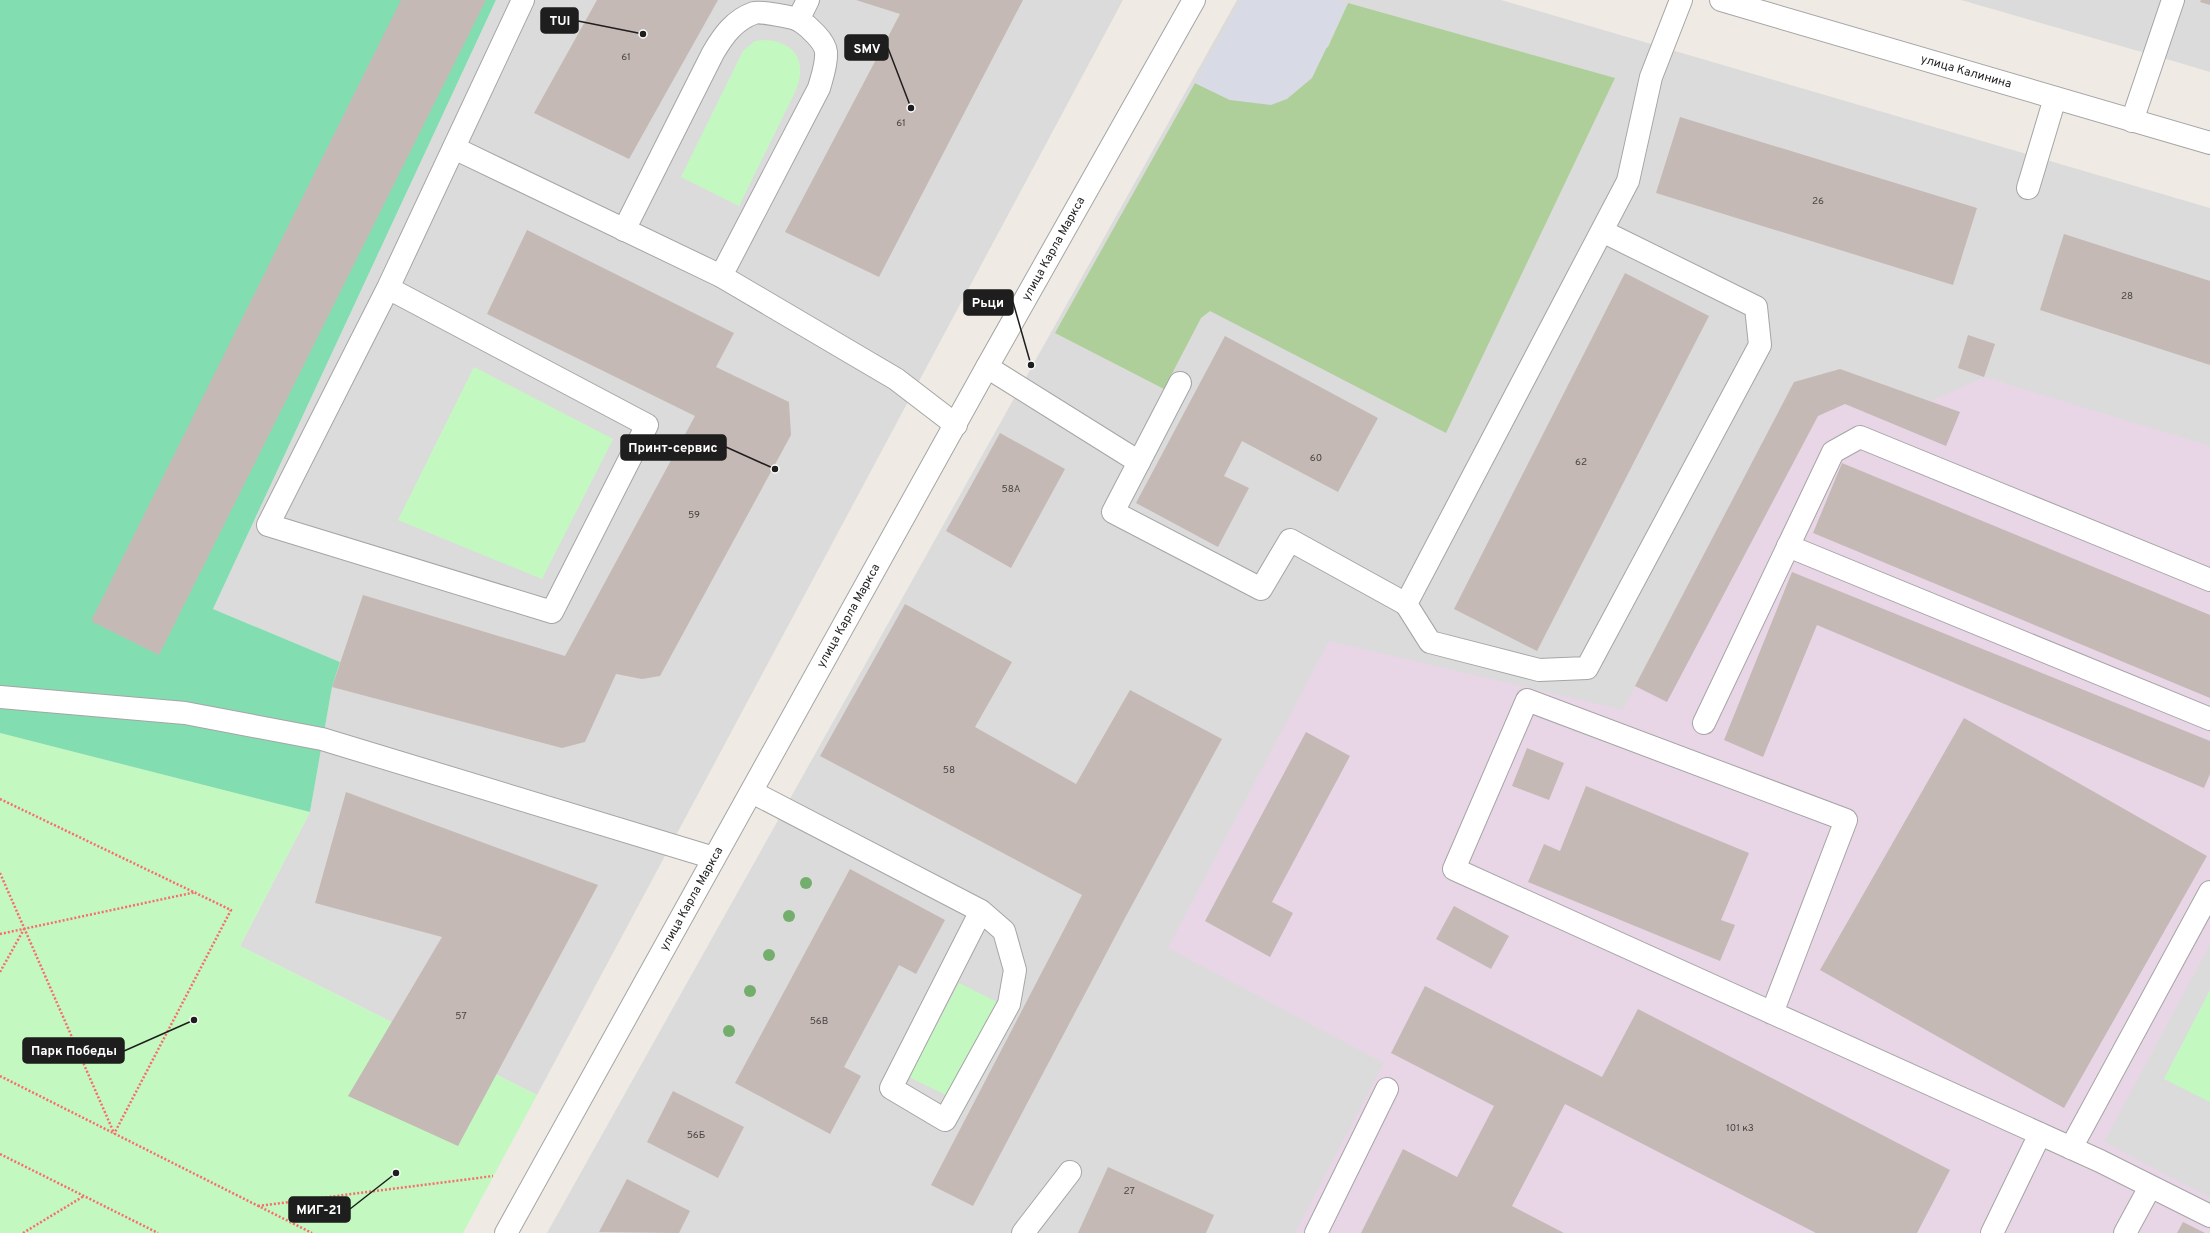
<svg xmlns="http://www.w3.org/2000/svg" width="2210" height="1233" viewBox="0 0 2210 1233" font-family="Overpass,sans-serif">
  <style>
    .residential { fill: #dcdbdb }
    .industrial { fill: #e8d6e7 }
    .forest { fill: #aecf99 }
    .park { fill: #c3f9c1 }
    .pitch { fill: #82deb1 }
    .plaza { fill: #d8dae5 }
    .building { fill: #c4b9b4 }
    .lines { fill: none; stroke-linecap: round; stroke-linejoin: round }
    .minor-casing { stroke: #a5a5a5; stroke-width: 24 }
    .path { stroke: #fa6b6b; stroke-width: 2.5; stroke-dasharray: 2 2; stroke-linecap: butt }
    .minor { stroke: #fff; stroke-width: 22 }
    .tree { fill: #73ae6d }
    .labels { text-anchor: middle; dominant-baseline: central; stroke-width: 3; stroke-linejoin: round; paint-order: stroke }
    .number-label { font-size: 10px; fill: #484544 }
    .street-label { font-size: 12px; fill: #1e1e1e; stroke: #fff }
    .leader { fill: none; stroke: #1e1e1e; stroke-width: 1.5 }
    .callout-dot { fill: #1e1e1e; stroke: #fff; stroke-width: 1.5 }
    .callout { fill: #1e1e1e; stroke: #1e1e1e; stroke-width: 1.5 }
    .callout-label { font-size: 13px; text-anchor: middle; font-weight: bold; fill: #fff }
  </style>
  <rect width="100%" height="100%" fill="#efeae4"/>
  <!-- residential -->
  <g class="residential">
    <polygon points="496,0 1123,0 537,1095 240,946 310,812 332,687 340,662 213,609"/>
    <polygon points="1237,0 1501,0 2210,208 2210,1233 547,1233"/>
    <polygon points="1961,0 2210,0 2210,72 2180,63"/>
  </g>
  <!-- industrial -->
  <polygon class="industrial" points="1840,369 1929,402 1984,377 2210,446 2210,944 2104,1142 2210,1198 2210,1233 1295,1233 1384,1063 1168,948 1329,641 1623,710 1794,382"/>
  <!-- forest -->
  <polygon class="forest" points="1348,3 1615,78 1446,433 1210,311 1201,318 1164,389 1055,333 1195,83 1230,100 1328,47"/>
  <!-- park -->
  <g class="park">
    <path d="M765 40C796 42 807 62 796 90L739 206 681 177 743 51 755 41Z"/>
    <polygon points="474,367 613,439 542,579 398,520"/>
    <polygon points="0,733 310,812 240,946 537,1095 463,1233 0,1233"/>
    <polygon points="959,983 997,1002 946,1095 909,1077"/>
    <polygon points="2210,990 2210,1102 2164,1079"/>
  </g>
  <!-- pitch -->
  <polygon class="pitch" points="0,0 496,0 213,609 340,662 332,687 310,812 0,733"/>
  <!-- plaza -->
  <polygon class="plaza" points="1241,0 1336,0 1348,3 1312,78 1287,99 1271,105 1230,100 1195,83"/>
  <!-- building -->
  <g class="building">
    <polygon points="401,0 486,0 159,655 91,621"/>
    <polygon points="597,0 718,0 629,159 534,113"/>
    <polygon points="856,0 1023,0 879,277 785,232 900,14"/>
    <polygon points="2201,0 2210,0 2210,5 2200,2"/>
    <polygon points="1680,117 1977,208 1953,285 1656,193"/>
    <polygon points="527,230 734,333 716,367 789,402 791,435 660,676 642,679 616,674 585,742 562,748 332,687 363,595 565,656 695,416 487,314"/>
    <polygon points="2064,234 2210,281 2210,365 2040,310"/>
    <polygon points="1625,273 1709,316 1537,651 1454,609"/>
    <polygon points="1968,335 1995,344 1984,377 1958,368"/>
    <polygon points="1225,336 1378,418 1338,492 1242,441 1224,476 1249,488 1218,547 1136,503"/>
    <polygon points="1840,369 1960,412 1946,446 1845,404 1818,416 1667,702 1635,686 1794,382"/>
    <polygon points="1000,433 1065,469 1011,568 946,531"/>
    <polygon points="1842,463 2210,615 2210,698 1813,533"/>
    <polygon points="1792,572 2210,741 2210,774 2204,788 1817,625 1763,757 1724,740"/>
    <polygon points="905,604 1012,662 975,727 1076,784 1130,690 1222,739 1125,918 973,1206 931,1185 1082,895 820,756"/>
    <polygon points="1964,718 2207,856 2064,1108 1820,970"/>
    <polygon points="1306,732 1350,756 1272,902 1293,913 1270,957 1205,921"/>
    <polygon points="1527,748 1564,763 1549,800 1512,786"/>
    <polygon points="1586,786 1749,853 1721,920 1735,925 1720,961 1528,882 1544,844 1560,851"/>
    <polygon points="346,792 598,885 458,1146 348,1096 442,937 315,903"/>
    <polygon points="850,869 945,920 916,974 899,965 844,1067 861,1076 830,1134 735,1083"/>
    <polygon points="1454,906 1509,936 1491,969 1436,939"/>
    <polygon points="1425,986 1602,1077 1638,1009 1950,1170 1917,1233 1816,1233 1565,1104 1512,1206 1564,1233 1361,1233 1403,1149 1457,1177 1494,1106 1391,1053"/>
    <polygon points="673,1091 744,1127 718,1178 647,1142"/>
    <polygon points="1108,1167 1214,1215 1206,1233 1078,1233"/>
    <polygon points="627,1179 690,1211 679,1233 599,1232"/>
    <polygon points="2183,1222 2205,1233 2177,1233"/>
  </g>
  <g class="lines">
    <!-- minor casing -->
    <g class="minor-casing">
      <g id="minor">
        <polyline points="1721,0 2210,143"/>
        <polyline points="798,20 808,0"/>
        <polyline points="2132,121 2173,0"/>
        <polyline points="454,148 721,276 896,379 956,425"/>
        <polyline points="2028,188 2055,98"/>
        <path d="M624 230 713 53C723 36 734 20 754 13 760 11 792 17 799 20 808 26 825 41 826 52 827 64 822 77 819 88L721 276"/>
        <polyline points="1602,231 1756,307 1760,345 1587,668 1539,670 1430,642 1406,604 1628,181 1651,77 1681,0"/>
        <polyline points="388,288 647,425 552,612 268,525 388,288 523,0"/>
        <polyline points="987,367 1139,462 1113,512 1261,589 1290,540 1406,604"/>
        <polyline points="1139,462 1180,383"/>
        <polyline points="1788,546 2210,719"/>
        <polyline points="0,697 185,713 322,739 714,858"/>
        <polyline points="1704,723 1833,452 1860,437 2210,580"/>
        <polyline points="752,792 981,911 891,1088 945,1120 1009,1004 1015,970 1004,931 981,911"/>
        <polyline points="1772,1013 1846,820 1527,700 1454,869 2100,1161 2210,1216"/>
        <polyline points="2071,1148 2210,892"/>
        <polyline points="506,1233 987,367 1194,0"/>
        <polyline points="1023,1233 1070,1172"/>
        <polyline points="1316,1233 1387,1089"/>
        <polyline points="1992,1233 2040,1134"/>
        <polyline points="2125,1233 2150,1187"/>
      </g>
    </g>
    <!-- path -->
    <g class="path">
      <polyline points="0,799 231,910 114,1134"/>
      <polyline points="0,873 114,1133"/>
      <polyline points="0,934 196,892"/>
      <polyline points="0,972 24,929"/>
      <polyline points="0,1076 312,1233"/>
      <polyline points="0,1154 158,1233"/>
      <polyline points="258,1206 493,1176"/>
      <polyline points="23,1233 84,1196"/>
    </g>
    <!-- minor -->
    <use href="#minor" class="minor"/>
  </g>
  <!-- trees -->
  <g class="tree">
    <circle cx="806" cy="883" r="6"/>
    <circle cx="789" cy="916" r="6"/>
    <circle cx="769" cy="955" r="6"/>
    <circle cx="750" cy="991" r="6"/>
    <circle cx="729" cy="1031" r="6"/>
  </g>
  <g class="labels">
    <!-- number labels -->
    <g class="number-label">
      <text x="626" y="57">61</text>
      <text x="901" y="123">61</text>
      <text x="1818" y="201">26</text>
      <text x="2127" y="296">28</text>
      <text x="1316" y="458">60</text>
      <text x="1581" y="462">62</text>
      <text x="1011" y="489">58А</text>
      <text x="694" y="515">59</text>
      <text x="949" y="770">58</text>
      <text x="461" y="1016">57</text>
      <text x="819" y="1021">56В</text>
      <text x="1740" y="1128">101 к3</text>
      <text x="696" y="1135">56Б</text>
      <text x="1129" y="1191">27</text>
    </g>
    <!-- street labels -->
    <g class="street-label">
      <text transform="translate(1966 72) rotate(16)">улица Калинина</text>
      <text transform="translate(1054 249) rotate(-61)">улица Карла Маркса</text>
      <text transform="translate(849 616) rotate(-61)">улица Карла Маркса</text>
      <text transform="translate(692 899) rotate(-61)">улица Карла Маркса</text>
    </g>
  </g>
  <!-- callouts -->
  <path class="leader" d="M643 34L578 21M911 108L888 48M1031 365L1013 302M775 469L726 447M194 1020L124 1051M396 1173L350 1209"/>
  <g class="callout-dot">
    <circle cx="643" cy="34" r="4"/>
    <circle cx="911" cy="108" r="4"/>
    <circle cx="1031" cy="365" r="4"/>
    <circle cx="775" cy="469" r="4"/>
    <circle cx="194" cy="1020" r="4"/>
    <circle cx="396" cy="1173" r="4"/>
  </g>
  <g class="callout">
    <rect x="541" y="8" width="37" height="25" rx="4"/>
    <rect x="845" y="35" width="43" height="25" rx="4"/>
    <rect x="964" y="290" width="49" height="25" rx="4"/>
    <rect x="621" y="435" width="105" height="25" rx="4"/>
    <rect x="23" y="1038" width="101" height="25" rx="4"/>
    <rect x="289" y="1197" width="61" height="25" rx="4"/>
  </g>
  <g class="callout-label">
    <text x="560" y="25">TUI</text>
    <text x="867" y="53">SMV</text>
    <text x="988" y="307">Рьци</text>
    <text x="673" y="452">Принт-сервис</text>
    <text x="74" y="1055">Парк Победы</text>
    <text x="319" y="1214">МИГ-21</text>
  </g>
</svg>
